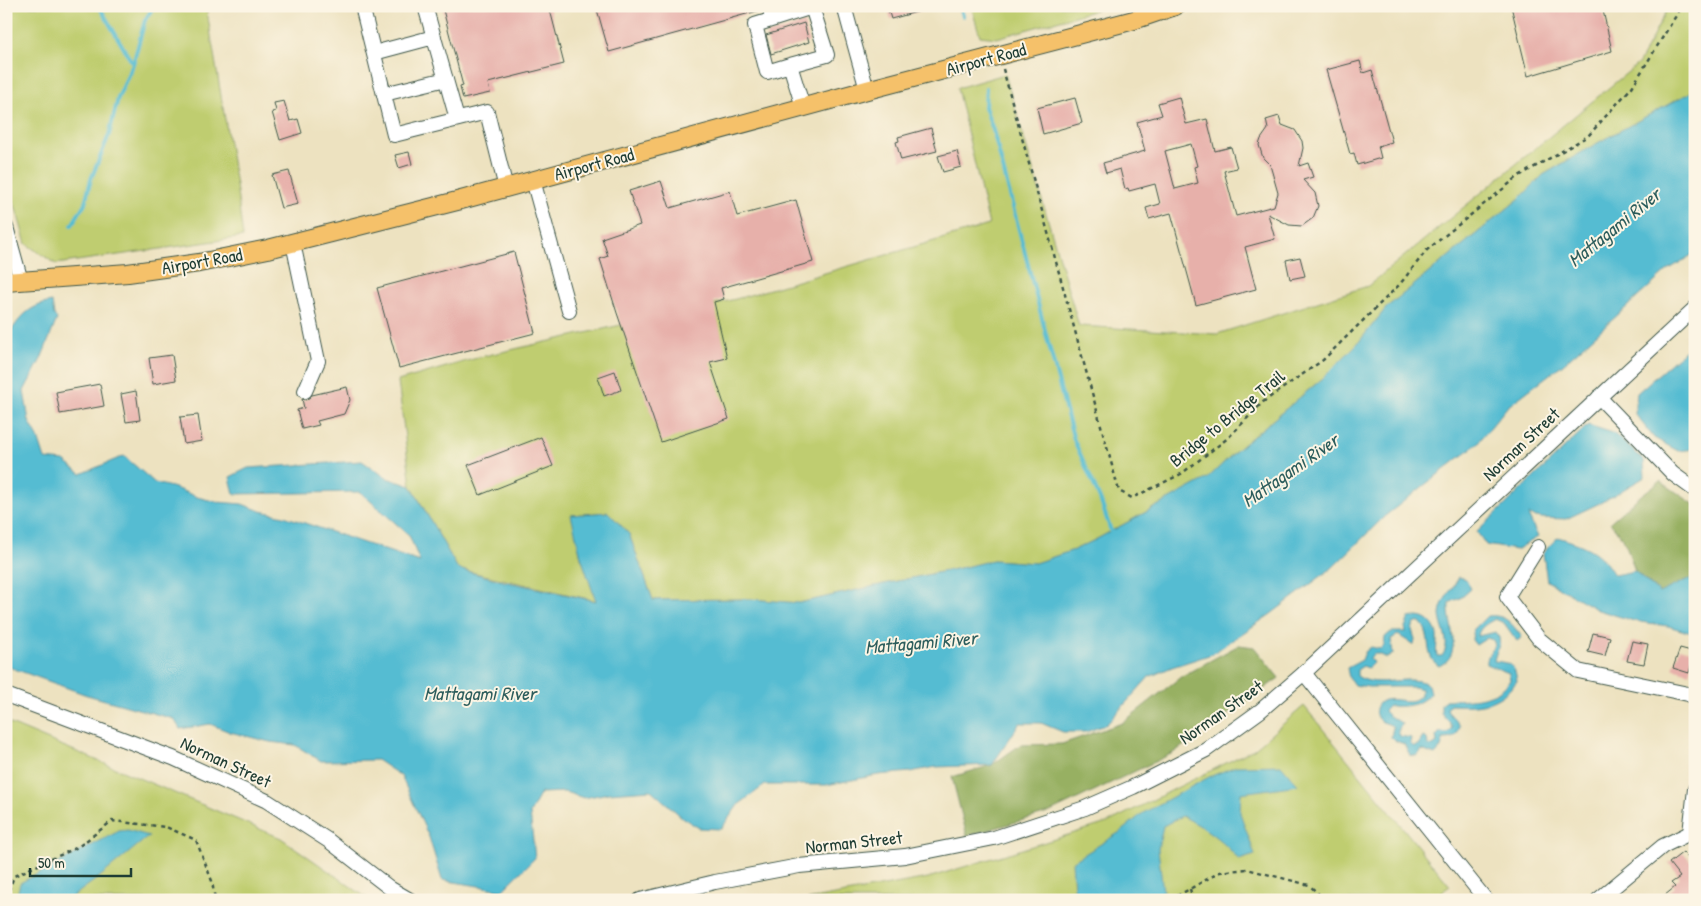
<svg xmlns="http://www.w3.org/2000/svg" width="1701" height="906" viewBox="0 0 1701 906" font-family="'Patrick Hand',sans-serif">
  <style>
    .green { fill: #bfcd70; stroke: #6f8552 }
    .forest { fill: #97b062; stroke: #5b764b }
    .water { fill: #54bcd2; stroke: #3a7c83 }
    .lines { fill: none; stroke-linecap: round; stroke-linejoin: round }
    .stream { stroke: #54bcd2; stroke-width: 4 }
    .building { fill: #e7b0aa; fill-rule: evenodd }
    .minor-casing { stroke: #3e5649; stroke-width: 16 }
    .major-casing { stroke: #3e5649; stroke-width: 20 }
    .path { stroke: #3e5649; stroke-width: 2.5; stroke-dasharray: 4 4; stroke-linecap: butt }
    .minor { stroke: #fff; stroke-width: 14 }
    .major { stroke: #f5c16b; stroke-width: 18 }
    .labels { text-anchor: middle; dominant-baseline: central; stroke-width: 4; stroke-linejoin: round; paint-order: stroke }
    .street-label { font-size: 18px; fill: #1f3d34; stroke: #fcf5e5 }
    .water-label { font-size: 19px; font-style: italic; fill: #2c5d5c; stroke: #fcf5e5 }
  </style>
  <rect width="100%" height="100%" fill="#fcf5e5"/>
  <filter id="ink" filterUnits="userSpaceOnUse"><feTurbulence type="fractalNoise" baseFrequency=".02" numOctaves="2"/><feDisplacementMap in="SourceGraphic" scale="10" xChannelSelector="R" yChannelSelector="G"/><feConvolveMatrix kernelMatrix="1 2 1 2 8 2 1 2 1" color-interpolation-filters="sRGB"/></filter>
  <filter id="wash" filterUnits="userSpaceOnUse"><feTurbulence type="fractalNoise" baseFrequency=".0096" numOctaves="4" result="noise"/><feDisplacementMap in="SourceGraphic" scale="20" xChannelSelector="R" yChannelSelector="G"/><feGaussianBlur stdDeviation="1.12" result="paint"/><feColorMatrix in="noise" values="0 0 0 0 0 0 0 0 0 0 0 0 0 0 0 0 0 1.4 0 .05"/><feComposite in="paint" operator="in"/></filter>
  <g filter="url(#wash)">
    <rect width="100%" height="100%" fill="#ede2c0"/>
    <!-- green -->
    <g class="green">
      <polygon points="6,6 206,6 236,185 243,237 56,264 26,244 6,173"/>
      <polygon points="971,6 1110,6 997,38 980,36"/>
      <polygon points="1669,6 1695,6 1695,48 1688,56 1695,72 1695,90 1601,141 1543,175 1520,198 1387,307 1358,343 1322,379 1239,448 1208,478 1097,539 1074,550 1035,563 993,560 965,567 902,580 799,603 750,599 653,600 629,534 608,512 572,515 581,557 597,601 458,569 411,486 398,381 484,356 736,299 989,225 957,88 1005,74 1079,326 1217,334 1368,286 1639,63"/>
      <polygon points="1304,706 1450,886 1430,900 807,900 928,878 1107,823 1254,749"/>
      <polygon points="6,722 281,838 370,900 6,900"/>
    </g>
    <!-- forest -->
    <g class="forest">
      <polygon points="1660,481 1695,505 1695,580 1686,580 1660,593 1635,571 1625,542 1610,522 1640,496"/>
      <polygon points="1239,645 1254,647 1279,678 1173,753 1048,813 967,836 952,777 992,765 1020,745 1062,744 1122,723 1182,676"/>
    </g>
    <!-- water -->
    <g class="water">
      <path d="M1695 90V253L1668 270 1563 364 1507 407 1477 444 1385 516 1332 568 1271 614 1212 654 1172 667 1149 677 1107 724 1086 732H1063L1041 723H1020L992 765 936 767 910 772 878 775 826 785H765L738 805 721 829 699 828 683 818 651 790 608 793 584 798 565 792 541 793 530 813 535 858 503 890 442 880 429 837 401 776 377 760 321 761 295 745 270 742 230 732 210 724 180 729 174 719 87 695 6 666V338C20 318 27 306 52 302L54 315 57 319 41 359 24 391 29 421 38 437 45 459 64 461 81 474 124 456 155 483 175 488 197 497 217 502 242 504 261 511 284 516 420 562 409 535 360 492 234 494 230 477 248 468 362 461 387 478 411 486 458 569 503 581 596 601 581 557 571 515 608 512 629 534 653 600 750 599 799 603 902 580 965 567 993 560 1035 563 1074 550 1097 539 1208 478 1239 448 1322 379 1358 343 1387 307 1520 198 1543 175 1601 141Z"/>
      <polygon points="1695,342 1695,449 1678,451 1654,438 1635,414 1637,393"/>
      <polygon points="1588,425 1613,433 1644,460 1645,477 1602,502 1566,519 1541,518 1528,515 1538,537 1516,550 1486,545 1477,532"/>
      <path d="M1558 537C1585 546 1599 549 1614 575L1635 571 1659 593 1686 580H1695V634L1668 626 1634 621 1598 610 1547 581 1543 553Z"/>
      <path d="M1459 577 1466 579 1471 589 1462 597 1449 603C1447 625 1465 654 1439 666 1422 655 1434 636 1420 622L1414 624 1412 630 1415 639 1414 645 1398 635 1391 639 1393 654 1387 658 1379 654H1373L1370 658 1373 663 1368 668 1363 666 1357 670V676C1378 690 1405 673 1428 684L1430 694C1418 706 1406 707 1389 706L1384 711C1389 718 1396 718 1402 724L1398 731 1400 736 1411 738 1410 743 1414 747 1418 745 1423 737 1427 739 1428 745 1433 746 1437 743 1436 736 1440 732 1447 733 1452 729 1450 723 1441 713V705L1445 700C1468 699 1497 701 1510 680L1509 673 1486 664V660L1495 645 1493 640 1487 638 1476 645 1472 640 1473 630 1487 616C1506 614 1511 623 1522 637L1517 641 1504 623 1495 619C1488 623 1479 627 1478 636L1496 632C1504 643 1496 649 1494 661 1510 663 1515 664 1517 681 1497 706 1480 706 1450 705L1447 709C1450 716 1456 719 1460 726 1457 737 1453 739 1442 739 1443 746 1440 750 1435 755L1422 750 1417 756 1410 755 1404 744 1396 741 1391 737 1393 727C1389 722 1380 724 1377 717 1375 714 1375 710 1377 706 1384 693 1403 704 1414 700 1415 700 1420 696 1421 696V689L1414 687H1369L1354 685 1349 678 1347 668 1362 660 1365 652 1371 647 1380 649 1384 646 1385 637 1391 632H1406L1405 627 1409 618C1422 615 1431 619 1436 631 1439 638 1435 648 1437 656H1442C1452 642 1441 630 1440 615 1440 601 1453 589 1459 577Z"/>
      <path d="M1281 765 1298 785 1241 793 1240 813 1255 855 1239 860C1223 840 1204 827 1182 816L1163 826 1158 849 1163 891 1148 900H1080L1074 888 1072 862 1120 832 1143 813 1209 777 1236 766Z"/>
      <polygon points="128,830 149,836 102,875 68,900 16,900 20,883 119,831"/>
    </g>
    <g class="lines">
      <!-- stream -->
      <g class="stream">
        <polyline points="99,6 133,64"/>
        <polyline points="960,6 963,16"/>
        <polyline points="986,88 985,107 993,130 1066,411 1074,440 1100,499 1112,534"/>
        <polyline points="72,225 85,203 91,179 109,135 118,98 133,64 145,20 154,6"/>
      </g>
    </g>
    <g id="blocks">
      <!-- building -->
      <g class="building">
        <polygon points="442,6 549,6 564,64 488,83 490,93 463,99 460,87 463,86"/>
        <polygon points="596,6 760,6 761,10 609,52"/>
        <polygon points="887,6 924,6 924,10 891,19"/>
        <polygon points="1511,6 1602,6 1612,51 1528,76"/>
        <polygon points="804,23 809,42 771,54 766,35"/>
        <polygon points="1360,61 1363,73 1372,70 1392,142 1378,146 1381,158 1357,165 1354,153 1350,154 1326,70"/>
        <path d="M1179 97 1186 124 1207 119 1215 151 1231 147 1237 168 1224 171 1236 216 1274 206 1278 193 1270 165 1263 158 1259 145 1261 139 1268 129 1266 120 1279 116 1282 125 1295 130 1302 141 1303 148 1299 166 1308 163 1313 177 1303 180 1315 193 1318 206 1313 218 1302 226 1289 225 1268 214 1275 239 1245 247 1256 289 1196 305 1171 213 1149 219 1146 208 1160 204 1155 184 1129 191 1128 188 1125 189 1120 169 1106 173 1103 163 1145 151 1137 122 1162 115 1158 103ZM1191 144 1197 166 1194 167 1198 183 1175 189 1165 151Z"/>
        <polygon points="1075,98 1082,123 1043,134 1037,108"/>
        <polygon points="284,101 290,121 298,119 302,133 280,140 272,112 276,111 274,103"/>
        <polygon points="931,128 937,151 901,160 896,142 899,141 898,137"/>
        <polygon points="957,151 961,167 943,172 938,156"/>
        <polygon points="409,152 412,164 399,168 395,155"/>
        <polygon points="289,171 298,204 281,208 272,175"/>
        <polygon points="661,181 670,208 730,191 737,216 796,200 813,262 721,288 724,299 714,302 727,358 710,362 729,419 661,442 617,313 600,259 608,256 602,238 640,225 629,191"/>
        <polygon points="514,252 535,333 399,368 377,288"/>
        <polygon points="1300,257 1305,276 1290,279 1286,260"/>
        <polygon points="172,355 176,380 153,384 149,358"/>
        <polygon points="615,371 621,390 604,396 598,377"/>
        <polygon points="100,384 104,406 60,414 56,392"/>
        <polygon points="347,387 350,400 344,414 317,421 319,425 302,429 297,410 304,408 302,399 306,400 312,395"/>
        <polygon points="136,391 140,420 126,422 121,394"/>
        <polygon points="198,415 202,441 184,444 180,417"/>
        <polygon points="541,437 553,466 480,495 468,465"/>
        <polygon points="1593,633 1610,637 1605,656 1588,652"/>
        <polygon points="1632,641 1648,644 1644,664 1627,661"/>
        <polygon points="1680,648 1695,652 1689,673 1673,668"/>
        <polygon points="1683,852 1695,866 1695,900 1659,900 1675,887 1671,883 1680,877 1669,863"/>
      </g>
    </g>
  </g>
  <g filter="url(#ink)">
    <use href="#blocks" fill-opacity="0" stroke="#3e5649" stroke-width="1"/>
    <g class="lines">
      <!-- minor casing -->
      <g class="minor-casing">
        <g id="minor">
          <polyline points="362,6 394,135 487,112 506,188"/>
          <polyline points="425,6 457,119"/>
          <polyline points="769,6 773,19"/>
          <polyline points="844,6 867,90"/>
          <polyline points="374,53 434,37"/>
          <polyline points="790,65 767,72 755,25 812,7 827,55 790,65 803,107"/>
          <polyline points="384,94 446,79"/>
          <polyline points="533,180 569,311"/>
          <polyline points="6,227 21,281"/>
          <polyline points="293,243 318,361 305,391"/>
          <polyline points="1599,397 1673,474 1695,490"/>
          <polyline points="1538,547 1507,597 1539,639 1578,671 1688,694 1695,697"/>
          <polyline points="1304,673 1486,900"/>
          <polyline points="6,695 173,758 267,801 329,841 391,889 410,900"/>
          <polyline points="1690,833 1695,789"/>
          <polyline points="640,900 715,882 799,866 905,856 994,838 1085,808 1133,787 1206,750 1260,711 1304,673 1695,308"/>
          <polyline points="1598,900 1663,846 1690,833 1695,833"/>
        </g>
      </g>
      <!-- major casing -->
      <g class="major-casing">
        <polyline id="major" points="6,282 128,273 199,263 268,249 461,200 867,90 1134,20 1175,6"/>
      </g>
      <!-- path -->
      <g class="path">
        <polyline points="1003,69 1119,491 1132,498 1181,474 1228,438 1263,402 1323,360 1400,284 1427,250 1519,176 1588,136 1632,87 1682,6"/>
        <polyline points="1190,889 1193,900"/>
        <polyline points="6,898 14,876 78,847 112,821 166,827 196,840 212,881 215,900"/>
        <polyline points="1170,900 1220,872 1247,869 1309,885 1325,900"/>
      </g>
      <!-- minor -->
      <use href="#minor" class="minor"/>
      <!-- major -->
      <use href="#major" class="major"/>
    </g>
  </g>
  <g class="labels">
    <!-- street labels -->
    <g class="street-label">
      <text transform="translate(986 59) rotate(-15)">Airport Road</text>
      <text transform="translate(594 164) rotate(-15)">Airport Road</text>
      <text transform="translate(202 261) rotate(-10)">Airport Road</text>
      <text transform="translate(1227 418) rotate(-39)">Bridge to Bridge Trail</text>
      <text transform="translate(1521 444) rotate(-43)">Norman Street</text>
      <text transform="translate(1221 712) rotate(-35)">Norman Street</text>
      <text transform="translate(226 762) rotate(25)">Norman Street</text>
      <text transform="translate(854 842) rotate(-6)">Norman Street</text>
    </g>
    <!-- water labels -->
    <g class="water-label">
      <text transform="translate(1614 227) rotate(-39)">Mattagami River</text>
      <text transform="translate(1290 470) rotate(-35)">Mattagami River</text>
      <text transform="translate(921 642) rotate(-5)">Mattagami River</text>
      <text x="480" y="693">Mattagami River</text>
    </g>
  </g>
  <!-- margin -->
  <rect width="1701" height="906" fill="none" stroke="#fcf5e5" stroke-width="25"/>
  <!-- scale -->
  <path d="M30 868v8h101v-8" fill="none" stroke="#1f3d34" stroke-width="2.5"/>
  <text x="38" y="868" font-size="15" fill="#1f3d34" stroke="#fcf5e5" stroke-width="4" paint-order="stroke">50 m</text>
</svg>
